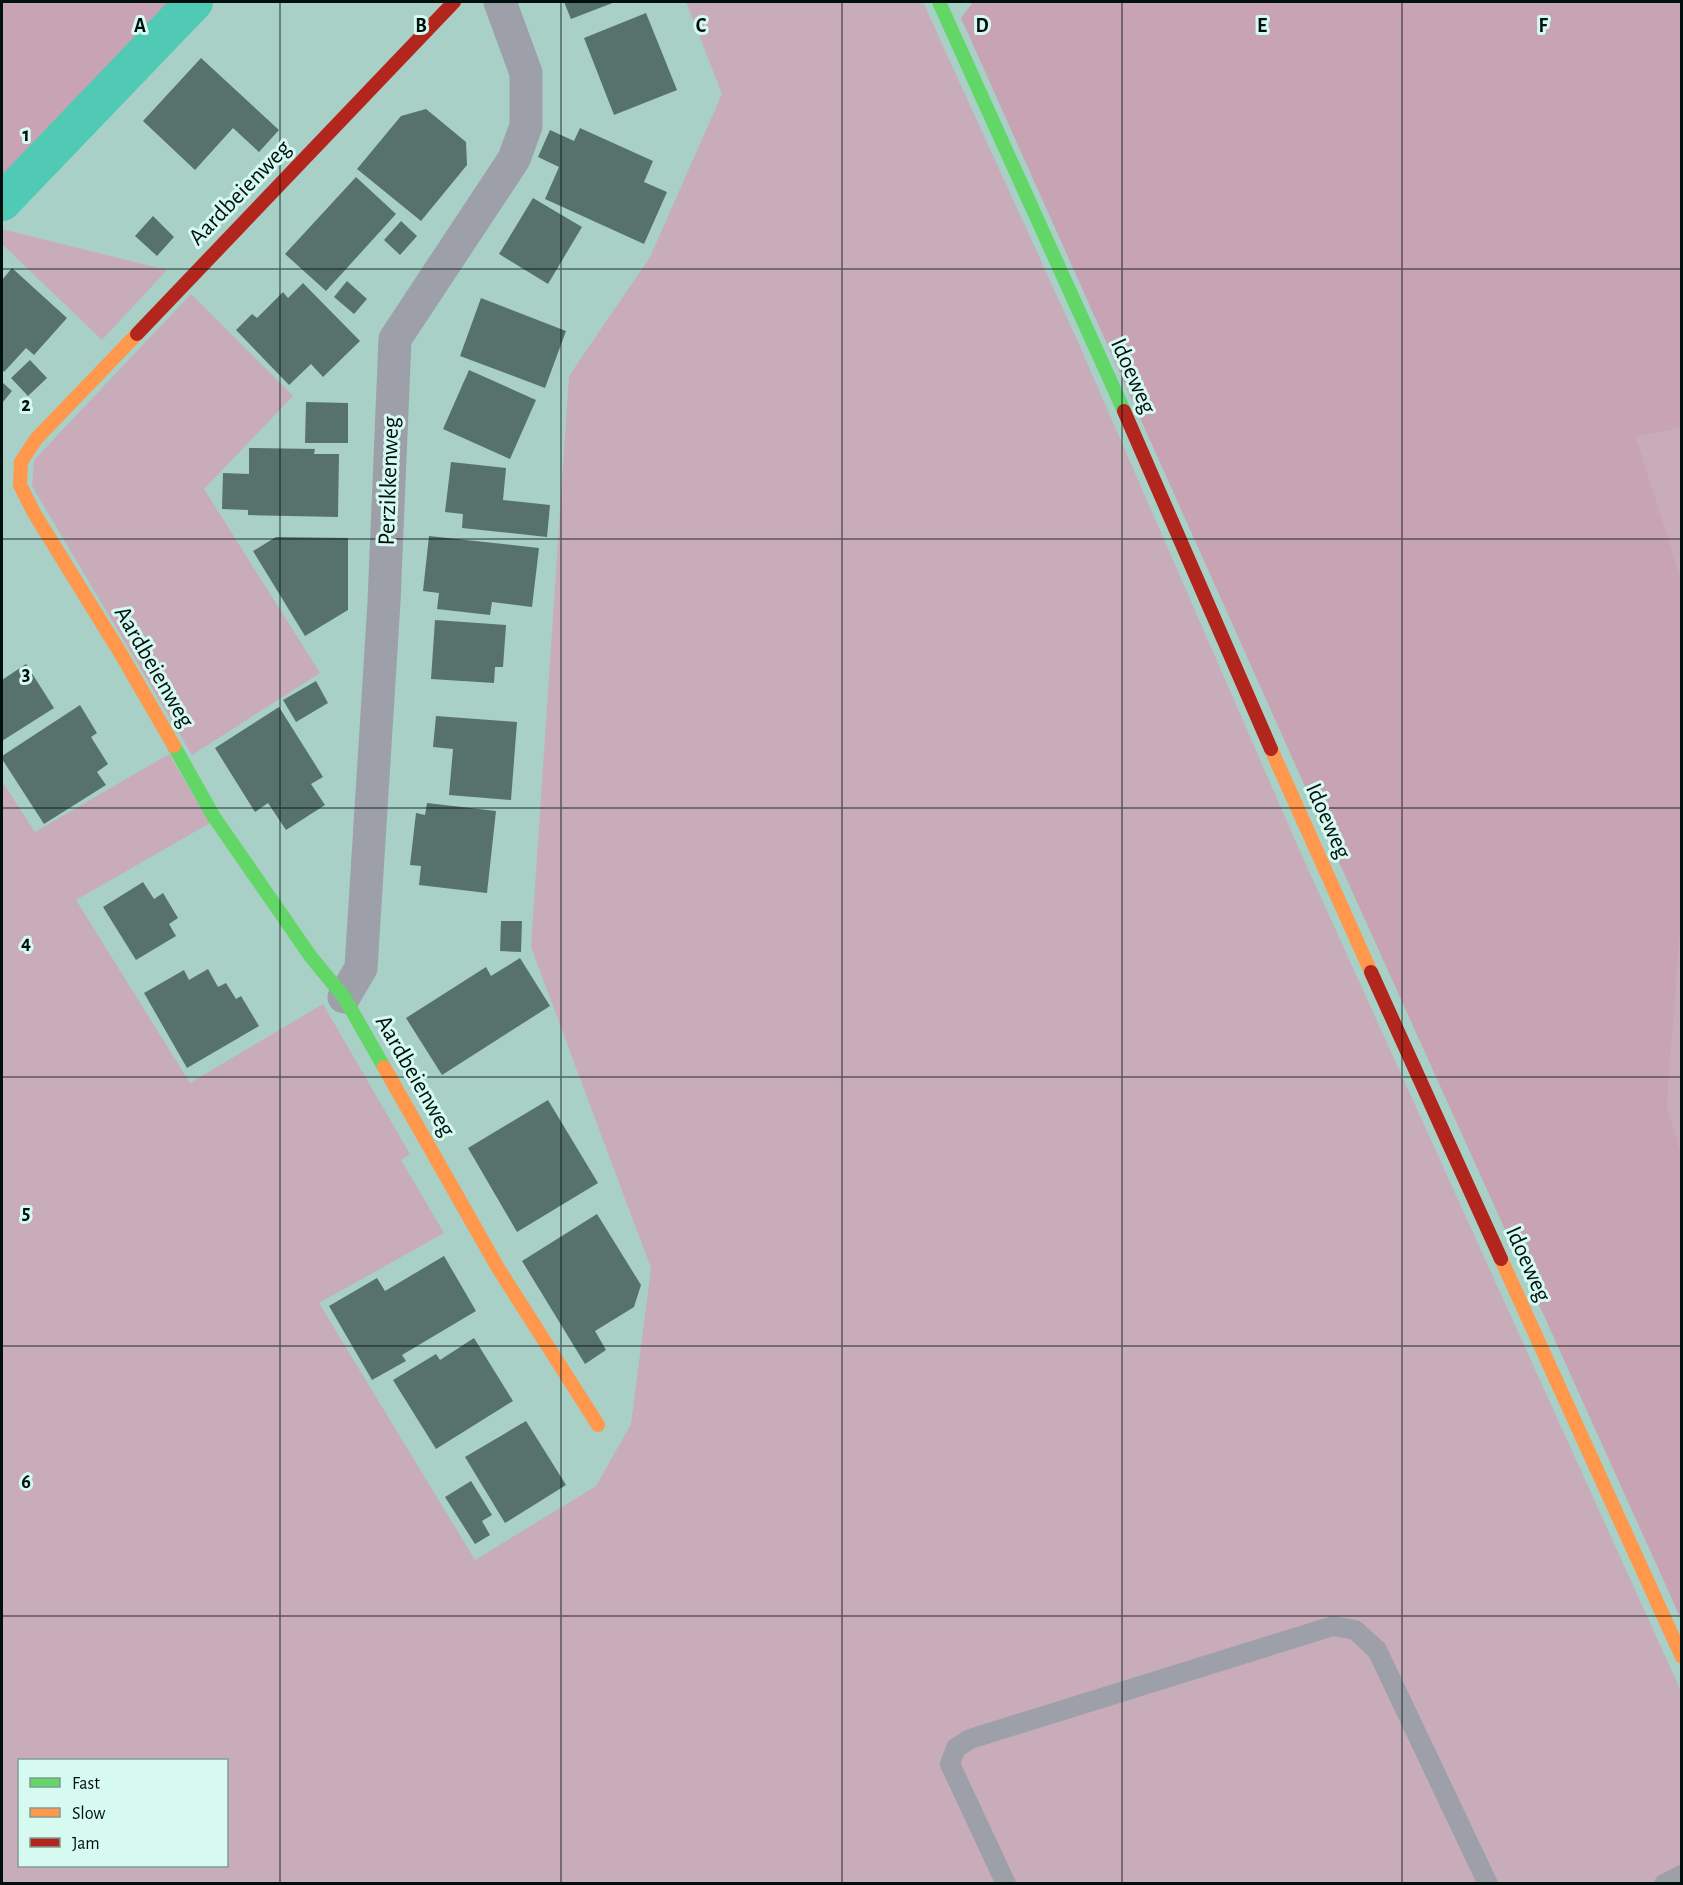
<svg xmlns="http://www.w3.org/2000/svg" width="1683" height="1885" viewBox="0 0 1683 1885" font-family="'Alegreya Sans',sans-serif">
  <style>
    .green { fill: #c9acb9; fill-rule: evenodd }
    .forest { fill: #c8a3b3 }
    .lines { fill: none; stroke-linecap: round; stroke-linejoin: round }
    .canal { stroke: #50cab4; stroke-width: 38 }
    .building { fill: #57726c }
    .lane { stroke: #9da0a9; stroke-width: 20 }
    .street { stroke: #9da0a9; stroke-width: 33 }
    .fast { stroke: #63d668; stroke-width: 14 }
    .slow { stroke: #ff974d; stroke-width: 14 }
    .jam { stroke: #b3261e; stroke-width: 14 }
    .grid { fill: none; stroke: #00100c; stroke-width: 1.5; stroke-opacity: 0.55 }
    .labels { text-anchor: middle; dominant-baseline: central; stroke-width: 6; stroke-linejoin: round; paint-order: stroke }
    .street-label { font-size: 24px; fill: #00100c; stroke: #d6faf0 }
    .grid-label { font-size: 20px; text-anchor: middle; font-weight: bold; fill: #00100c; stroke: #d6faf0; stroke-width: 6; stroke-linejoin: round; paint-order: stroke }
  </style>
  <rect width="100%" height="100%" fill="#a8d0c7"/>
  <!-- green -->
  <g class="green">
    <path d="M686 2H923L1078 342 1299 849 1681 1691V1883H2V781L35 832 169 754 210 823 76 900 190 1083 323 1004 410 1154 401 1160 444 1233 319 1303 475 1560 596 1486 631 1424 651 1268 531 947 569 376 650 257 722 94ZM20 1760H226V1866H20Z"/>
    <polygon points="2,229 167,270 102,340 2,244"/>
    <polygon points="191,294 293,396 204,489 320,673 192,755 32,486 34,460"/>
    <polygon points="1681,428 1681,583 1636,437"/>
    <polygon points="1681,903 1681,1157 1667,1106"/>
  </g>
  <!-- forest -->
  <g class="forest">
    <polygon points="2,2 188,2 2,201"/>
    <polygon points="973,2 1681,2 1681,428 1636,437 1682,583 1682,903 1667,1106 1682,1157 1681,1619 1338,860 961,18"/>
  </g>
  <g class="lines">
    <!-- canal -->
    <polyline class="canal" points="2,202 194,2"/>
  </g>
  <!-- building -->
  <g class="building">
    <polygon points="564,2 615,2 571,19"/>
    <polygon points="646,13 677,90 614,115 584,38"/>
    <polygon points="201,58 279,130 259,152 233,128 195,170 143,121"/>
    <polygon points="426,109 466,142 467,165 421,221 357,169 401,116"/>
    <polygon points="580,128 653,161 644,182 667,192 644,244 545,199 559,167 538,157 550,130 574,141"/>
    <polygon points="356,177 396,214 326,291 285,254"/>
    <polygon points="533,198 582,227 548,284 499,254"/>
    <polygon points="153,216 174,237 157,256 135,236"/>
    <polygon points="401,221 417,236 400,255 384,240"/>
    <polygon points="12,268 67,318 34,355 26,348 4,372 2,369 2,280"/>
    <polygon points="347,281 367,299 354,314 334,297"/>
    <polygon points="303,283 360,341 323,377 311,364 289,385 236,330 252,314 257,318 283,292 288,298"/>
    <polygon points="481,298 566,331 545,388 460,356"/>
    <polygon points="30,360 47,378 28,396 11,378"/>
    <polygon points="469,370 536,400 510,459 443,429"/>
    <polygon points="2,382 12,391 2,403"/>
    <polygon points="306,402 348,403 348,443 305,443"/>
    <polygon points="249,448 315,449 314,454 339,454 338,517 248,515 248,510 222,509 223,473 249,474"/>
    <polygon points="451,462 506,468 503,500 550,505 547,537 462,528 463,514 445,512"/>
    <polygon points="429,536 539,548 532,607 492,602 490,615 437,609 439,593 423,591"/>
    <polygon points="276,537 348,538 348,610 305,636 253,551"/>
    <polygon points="435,620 506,625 503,667 495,667 494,683 431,679"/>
    <polygon points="26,664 54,708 2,741 2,680"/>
    <polygon points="316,681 328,703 296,722 283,700"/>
    <polygon points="80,705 97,733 91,737 108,764 97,772 106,785 44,824 2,759 2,756"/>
    <polygon points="279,707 323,777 311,784 325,805 286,830 268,803 255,812 215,748"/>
    <polygon points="436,716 517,722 511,800 449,795 453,749 433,747"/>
    <polygon points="427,803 496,811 487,893 419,885 421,866 410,865 416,813 425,815"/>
    <polygon points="143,882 154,899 163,893 178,918 169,924 176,936 136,960 103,907"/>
    <polygon points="501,921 522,921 521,952 500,951"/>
    <polygon points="520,958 550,1006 442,1075 406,1018 486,967 491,976"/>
    <polygon points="208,969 218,987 226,983 236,999 241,996 259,1026 187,1068 144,993 184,970 189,980"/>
    <polygon points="548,1100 598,1183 517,1232 468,1148"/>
    <polygon points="597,1214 641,1285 634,1307 595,1331 606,1350 585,1364 522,1261"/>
    <polygon points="444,1256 476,1311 402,1355 406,1361 372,1380 329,1306 377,1278 385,1291"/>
    <polygon points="474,1338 513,1401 436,1449 393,1380 436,1354 440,1360"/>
    <polygon points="526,1421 566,1485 505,1523 465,1457"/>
    <polygon points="471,1481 492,1515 482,1521 490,1535 475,1544 445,1497"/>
  </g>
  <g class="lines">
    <!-- lane -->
    <g class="lane">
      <polyline points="1006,1884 950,1764 956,1748 970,1739 1333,1626 1355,1630 1377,1650 1488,1884"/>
      <polyline points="1664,1884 1682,1875"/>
    </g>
    <!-- street -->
    <polyline class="street" points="344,997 361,968 384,602 395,339 514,159 526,126 526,73 500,2"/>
    <!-- fast -->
    <g class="fast">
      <polyline points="939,2 1124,411"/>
      <polyline points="174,746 214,817 311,957 344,997 384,1067"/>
    </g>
    <!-- slow -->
    <g class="slow">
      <polyline points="137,334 36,439 21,462 20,485 34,513 121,654 174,746"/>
      <polyline points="1271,749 1371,972"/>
      <polyline points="384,1067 498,1268 598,1425"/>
      <polyline points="1501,1259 1682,1657"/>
    </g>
    <!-- jam -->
    <g class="jam">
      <polyline points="137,334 454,2"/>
      <polyline points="1124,411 1271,749"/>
      <polyline points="1371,972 1501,1259"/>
    </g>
  </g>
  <!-- grid -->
  <path class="grid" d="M280 2V1884M561 2V1884M842 2V1884M1122 2V1884M1402 2V1884M2 269H1682M2 539H1682M2 808H1682M2 1077H1682M2 1346H1682M2 1616H1682"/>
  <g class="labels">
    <!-- street labels -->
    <g class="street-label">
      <text transform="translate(240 193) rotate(-46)">Aardbeienweg</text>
      <text transform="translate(1133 376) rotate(66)">Idoeweg</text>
      <text transform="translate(389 481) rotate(-88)">Perzikkenweg</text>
      <text transform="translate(154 667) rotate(60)">Aardbeienweg</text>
      <text transform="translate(1328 821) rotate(66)">Idoeweg</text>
      <text transform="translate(415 1076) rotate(60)">Aardbeienweg</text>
      <text transform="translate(1528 1264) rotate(66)">Idoeweg</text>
    </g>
  </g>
  <g class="grid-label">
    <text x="140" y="32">A</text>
    <text x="421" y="32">B</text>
    <text x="701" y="32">C</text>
    <text x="982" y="32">D</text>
    <text x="1262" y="32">E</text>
    <text x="1543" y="32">F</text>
    <text x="26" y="141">1</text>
    <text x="26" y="411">2</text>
    <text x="26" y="680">3</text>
    <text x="26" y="949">4</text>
    <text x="26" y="1219">5</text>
    <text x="26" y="1488">6</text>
  </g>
  <!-- border -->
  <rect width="1683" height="1885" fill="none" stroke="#00100c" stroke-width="6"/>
  <!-- legend -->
  <rect x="18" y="1759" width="210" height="108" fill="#d6faf0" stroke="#809c95" stroke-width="1.5"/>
  <rect x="30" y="1778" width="30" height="9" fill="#63d668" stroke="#809c95" stroke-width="1.5"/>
  <text x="72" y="1789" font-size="18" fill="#00100c">Fast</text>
  <rect x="30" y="1808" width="30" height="9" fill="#ff974d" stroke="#809c95" stroke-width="1.5"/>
  <text x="72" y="1819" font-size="18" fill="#00100c">Slow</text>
  <rect x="30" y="1838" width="30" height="9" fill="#b3261e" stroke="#809c95" stroke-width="1.5"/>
  <text x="72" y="1849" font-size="18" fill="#00100c">Jam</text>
</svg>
